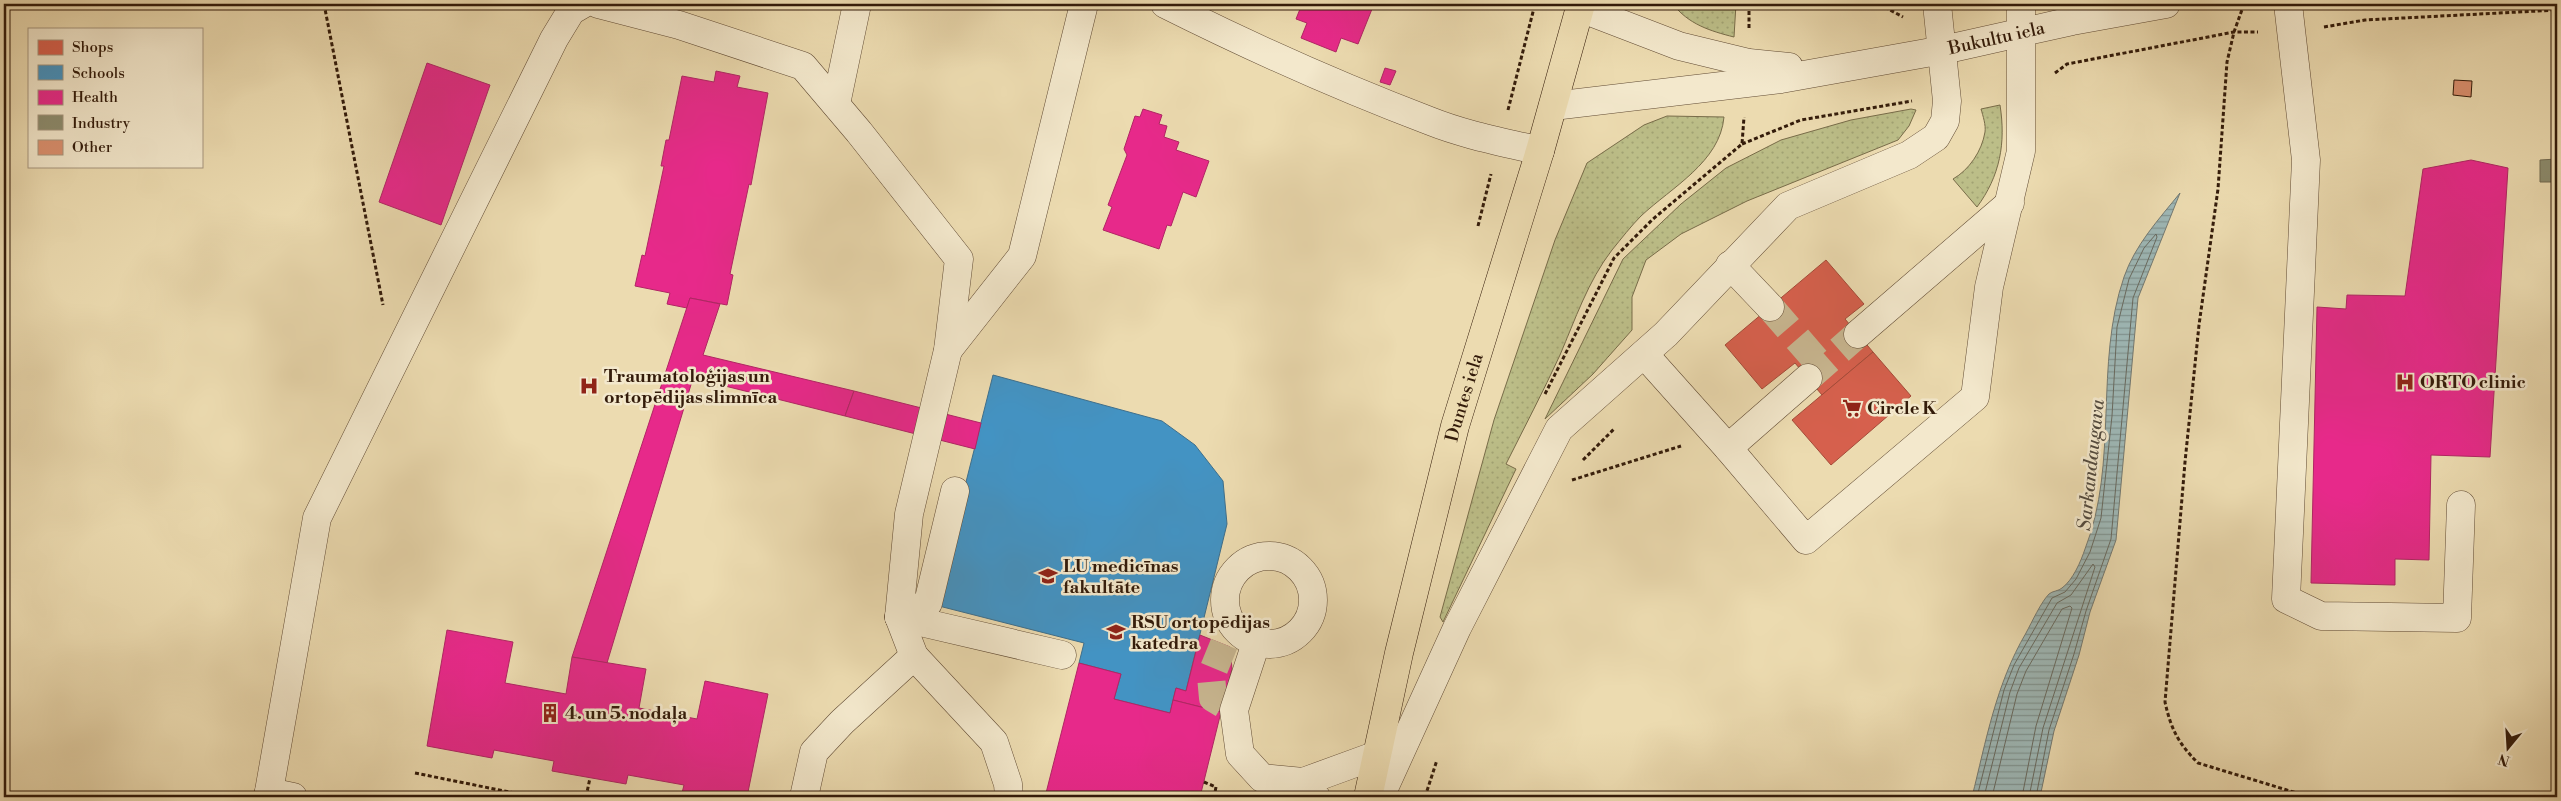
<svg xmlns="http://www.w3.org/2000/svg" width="2561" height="801" viewBox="0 0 2561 801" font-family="'Libre Bodoni',serif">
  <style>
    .grass { fill: url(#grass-dots); stroke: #786c49 }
    .water { fill: url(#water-rules); stroke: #737972 }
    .shops { fill: #d6604d; stroke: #a54b39 }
    .schools { fill: #4393c3; stroke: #3e6f8c }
    .health { fill: #e7298a; stroke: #b12564 }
    .industry { fill: #8c8c6e; stroke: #716a50 }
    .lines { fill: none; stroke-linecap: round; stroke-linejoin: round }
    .shore { stroke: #686a60; stroke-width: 1 }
    .building { fill: #db906f; stroke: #331b0a }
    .minor-tunnel { stroke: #c7b58f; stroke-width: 28; stroke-dasharray: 28 14; stroke-linecap: butt }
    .minor-casing { stroke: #614b34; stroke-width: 29 }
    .major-casing { stroke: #331b0a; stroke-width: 29 }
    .path { stroke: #331b0a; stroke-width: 3; stroke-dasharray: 4 2.5; stroke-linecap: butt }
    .minor { stroke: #f3e8cc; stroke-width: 28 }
    .major { stroke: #ecdbb0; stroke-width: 28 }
    .labels { text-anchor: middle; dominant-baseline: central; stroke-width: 5; stroke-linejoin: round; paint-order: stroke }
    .street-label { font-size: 18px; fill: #331b0a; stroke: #f3e8cc }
    .poi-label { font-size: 18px; font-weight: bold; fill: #331b0a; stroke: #f3e8cc; text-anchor: start }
    .water-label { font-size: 19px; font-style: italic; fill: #534a3e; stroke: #f3e8cc }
  </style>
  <defs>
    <pattern id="grass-dots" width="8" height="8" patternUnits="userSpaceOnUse" patternTransform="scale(1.25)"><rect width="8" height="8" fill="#bcbe88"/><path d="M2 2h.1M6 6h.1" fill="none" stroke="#a2a374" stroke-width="1.8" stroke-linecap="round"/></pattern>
    <pattern id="water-rules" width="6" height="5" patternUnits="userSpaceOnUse" patternTransform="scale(1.25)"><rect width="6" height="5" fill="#9eb8b7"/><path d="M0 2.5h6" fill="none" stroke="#819593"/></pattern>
  </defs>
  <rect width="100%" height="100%" fill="#ecdbb0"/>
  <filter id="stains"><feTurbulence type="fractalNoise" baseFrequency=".004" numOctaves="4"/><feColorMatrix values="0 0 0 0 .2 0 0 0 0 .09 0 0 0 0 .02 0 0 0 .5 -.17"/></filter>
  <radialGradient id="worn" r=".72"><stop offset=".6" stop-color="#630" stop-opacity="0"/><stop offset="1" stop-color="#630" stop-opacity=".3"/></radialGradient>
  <!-- grass -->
  <g class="grass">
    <path d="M1673 4H1736L1734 37C1710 31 1688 24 1673 4Z"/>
    <path d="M2000 105C2006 143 2000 176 1977 207L1953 179C1969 170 1982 151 1985 132 1986 125 1983 116 1981 109Z"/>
    <polygon points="1911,109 1916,110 1909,126 1898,140 1747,201 1681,234 1646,260 1632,297 1632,330 1593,374 1545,419 1623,259 1681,204 1726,168 1781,140 1851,120"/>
    <path d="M1667 116 1724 117C1720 162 1672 187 1641 216 1631 226 1621 239 1612 250 1588 281 1575 320 1560 355 1543 392 1524 428 1506 464L1516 469 1443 622 1440 617 1494 420 1555 240 1587 163 1644 125Z"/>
  </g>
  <!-- water -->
  <path class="water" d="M2180 193 2138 298 2116 540 2090 612 2079 655 2054 731 2040 797H1972C1986 741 1996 684 2026 633 2032 622 2041 602 2049 594 2052 591 2059 591 2062 588 2073 580 2081 561 2085 549 2119 463 2094 364 2124 277 2135 245 2159 219 2180 193Z"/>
  <!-- shops -->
  <g class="shops">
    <polygon points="1826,260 1864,304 1845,319 1873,352 1822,395 1795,363 1762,389 1725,345"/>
    <polygon points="1873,352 1911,396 1831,465 1792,420"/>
  </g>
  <!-- schools -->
  <polygon class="schools" points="993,375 1162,421 1195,445 1223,481 1227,524 1186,691 1176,688 1170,713 1114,699 1121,674 1079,663 1084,643 935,605"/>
  <!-- health -->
  <g class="health">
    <polygon points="1302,4 1374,4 1358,44 1341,38 1336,52 1301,38 1307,23 1296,19"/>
    <polygon points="427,63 490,85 441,225 379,202"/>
    <polygon points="1385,68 1396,71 1390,85 1380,82"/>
    <polygon points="716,71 740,76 737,87 768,93 751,185 749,184 730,274 733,275 727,305 690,298 687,308 667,304 670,293 635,286 642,255 645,256 664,166 661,166 666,140 669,140 682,76 714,82"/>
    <polygon points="1143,109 1162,115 1159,124 1167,126 1164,137 1179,142 1176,150 1209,161 1196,197 1183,192 1171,226 1167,225 1159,249 1103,230 1112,207 1108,205 1127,155 1124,149 1135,116 1140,117"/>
    <polygon points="2471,160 2508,168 2490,457 2431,455 2429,560 2395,559 2395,585 2311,583 2317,307 2346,309 2347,295 2405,296 2423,169"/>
    <polygon points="690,298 720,304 703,355 854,391 845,416 693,378 607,663 572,657"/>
    <polygon points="854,391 981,423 975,449 845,416"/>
    <polygon points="447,630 513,642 505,683 566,694 572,657 646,669 639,708 697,719 705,681 768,694 747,797 703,797 682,793 684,785 628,775 626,784 552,771 554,761 494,750 492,758 427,746"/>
    <polygon points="1200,635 1230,647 1232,669 1221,712 1173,700 1176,688 1186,691"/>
    <polygon points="1079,663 1121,674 1114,699 1170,713 1173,700 1221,712 1200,797 1045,797"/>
  </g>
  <!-- industry -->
  <polygon class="industry" points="2557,159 2557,182 2540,182 2540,160"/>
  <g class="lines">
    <!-- shore -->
    <g class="shore">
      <polyline points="1977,797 2004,690 2014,665 2052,598 2065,592 2076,579 2090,552 2101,518 2112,416 2117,327 2129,279 2144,248 2156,234 2157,237 2133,298 2111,539 2086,611 2074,654 2049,730 2036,797"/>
      <polyline points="1984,797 2010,692 2019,668 2057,603 2071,595 2093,564 2095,567 2043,728 2029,797"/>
      <polyline points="1992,797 2017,694 2026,671 2062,609 2070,606 2072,608 2036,726 2022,797"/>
    </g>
  </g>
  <!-- building -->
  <polygon class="building" points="2454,80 2472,81 2471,97 2453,95"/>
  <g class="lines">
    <!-- minor-tunnel -->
    <g class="minor-tunnel">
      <polyline points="1770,307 1821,366"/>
      <polyline points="1808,378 1858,334"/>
      <polyline points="1223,704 1213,698 1211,676 1224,644"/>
    </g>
    <!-- minor casing -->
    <g class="minor-casing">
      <g id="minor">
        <polyline points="598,4 679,25 803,66 859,132 959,259 948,350 909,514 899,617 914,656 994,742 1008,784 1009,797"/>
        <path d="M1165 4C1251 47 1340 87 1430 121 1465 135 1503 142 1540 151"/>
        <polyline points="2288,4 2306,160 2286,599 2321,616 2457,618 2461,505"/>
        <polyline points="1580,8 1679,46 1749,63 1789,67"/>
        <polyline points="836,104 857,4"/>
        <path id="s1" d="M1553 106 1781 79 1943 50 2072 21 2166 4"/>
        <polyline points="1730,265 1770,307"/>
        <polyline points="1858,334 2010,203"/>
        <polyline points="948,350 1022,256 1084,4"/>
        <polyline points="1644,354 1728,448 1806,540 1975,397 1989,287 2021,151 2021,4"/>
        <polyline points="1728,448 1808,378"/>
        <circle cx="1269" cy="600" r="44"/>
        <polyline points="899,617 1062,655"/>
        <polyline points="899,617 928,603 955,491"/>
        <polyline points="1256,643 1234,710 1240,754 1262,778 1303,782"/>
        <polyline points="269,792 293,797"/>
        <polyline points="268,797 317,518 554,39 571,11 583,4"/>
        <polyline points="804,797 814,752 842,722 914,656"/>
        <polyline points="1316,797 1303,782 1377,755"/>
        <polyline points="1380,797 1457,628 1559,429 1666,334 1788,206 1909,155 1936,137 1945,121 1947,101 1937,4"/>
      </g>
    </g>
    <!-- major casing -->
    <g class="major-casing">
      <g id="major">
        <path id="s2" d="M1368 797 1399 653 1455 426 1540 151 1581 4"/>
      </g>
    </g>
    <!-- path -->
    <g class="path">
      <polyline points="324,4 383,305"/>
      <polyline points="1879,4 1903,17"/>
      <path d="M2244 4 2234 32 2227 62 2218 189 2199 325 2185 462 2165 702C2171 729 2178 743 2198 763L2310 797"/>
      <polyline points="2324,27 2365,20 2557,10"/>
      <polyline points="1749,28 1749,4"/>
      <polyline points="2055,73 2067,64 2234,32 2258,32"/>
      <polyline points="1508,110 1535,4"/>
      <polyline points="1742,144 1801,120 1912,101"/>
      <polyline points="1478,226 1491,174"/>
      <polyline points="1545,394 1614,258 1653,219 1742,144 1744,117"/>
      <polyline points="1583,460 1614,429"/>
      <polyline points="1572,480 1681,446"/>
      <polyline points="415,773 534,797"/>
      <polyline points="1204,782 1216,787 1214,797"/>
      <polyline points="586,797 590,778"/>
      <polyline points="1425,797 1437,760"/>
    </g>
    <!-- minor -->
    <use href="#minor" class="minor"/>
    <!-- major -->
    <use href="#major" class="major"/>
  </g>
  <!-- icons -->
  <defs>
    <g id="hospital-bare" transform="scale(1.5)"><path d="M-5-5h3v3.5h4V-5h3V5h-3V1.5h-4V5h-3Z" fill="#8f2418" stroke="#f3e8cc" stroke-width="2.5" paint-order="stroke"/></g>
    <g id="supermarket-bare" transform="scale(1.5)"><path d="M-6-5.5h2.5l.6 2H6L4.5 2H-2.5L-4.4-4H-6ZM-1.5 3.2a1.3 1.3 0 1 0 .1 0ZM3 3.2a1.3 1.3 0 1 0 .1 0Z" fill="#8f2418" stroke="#f3e8cc" stroke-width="2.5" paint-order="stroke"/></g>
    <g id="school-bare" transform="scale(1.5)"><path d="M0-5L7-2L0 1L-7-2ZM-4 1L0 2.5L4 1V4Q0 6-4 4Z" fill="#8f2418" stroke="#f3e8cc" stroke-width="2.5" paint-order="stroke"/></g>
    <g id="building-bare" transform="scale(1.5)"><path d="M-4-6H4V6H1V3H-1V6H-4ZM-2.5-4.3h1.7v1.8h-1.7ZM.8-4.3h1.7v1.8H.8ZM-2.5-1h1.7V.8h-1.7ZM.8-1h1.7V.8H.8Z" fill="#8f2418" stroke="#f3e8cc" stroke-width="2.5" paint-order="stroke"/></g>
  </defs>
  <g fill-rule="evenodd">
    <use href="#hospital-bare" x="2405" y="382"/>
    <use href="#hospital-bare" x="589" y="386"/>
    <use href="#supermarket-bare" x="1852" y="408"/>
    <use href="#school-bare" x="1048" y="576"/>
    <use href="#school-bare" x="1116" y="632"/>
    <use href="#building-bare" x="550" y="713"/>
  </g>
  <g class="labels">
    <!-- street labels -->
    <g class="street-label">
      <text stroke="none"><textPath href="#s1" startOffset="449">Bukultu iela</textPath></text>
      <text stroke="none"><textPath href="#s2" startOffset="411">Duntes iela</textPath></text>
    </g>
    <!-- poi labels -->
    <g class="poi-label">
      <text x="604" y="376">Traumatoloģijas un<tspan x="604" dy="21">ortopēdijas slimnīca</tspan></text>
      <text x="2420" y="382">ORTO clinic</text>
      <text x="1867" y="408">Circle K</text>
      <text x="1063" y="566">LU medicīnas<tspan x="1063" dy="21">fakultāte</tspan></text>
      <text x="1131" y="622">RSU ortopēdijas<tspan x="1131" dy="21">katedra</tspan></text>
      <text x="565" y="713">4. un 5. nodaļa</text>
    </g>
    <!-- water labels -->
    <g class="water-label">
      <text transform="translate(2091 465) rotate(-84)">Sarkandaugava</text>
    </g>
  </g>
  <!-- margin -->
  <rect width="2561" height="801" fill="none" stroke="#ecdbb0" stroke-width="20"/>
  <rect x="5" y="5" width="2551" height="791" fill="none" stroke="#331b0a" stroke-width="2.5"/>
  <rect x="10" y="10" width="2541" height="781" fill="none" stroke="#331b0a"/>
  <!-- legend -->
  <rect x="28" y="28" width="175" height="140" fill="#f3e8cc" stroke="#a6967e"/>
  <rect x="38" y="40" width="25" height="15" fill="#d6604d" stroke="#a6967e"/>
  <text x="72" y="52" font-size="15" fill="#331b0a">Shops</text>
  <rect x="38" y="65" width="25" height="15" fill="#4393c3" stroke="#a6967e"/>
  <text x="72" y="78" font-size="15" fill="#331b0a">Schools</text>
  <rect x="38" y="90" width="25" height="15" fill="#e7298a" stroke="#a6967e"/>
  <text x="72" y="102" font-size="15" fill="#331b0a">Health</text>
  <rect x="38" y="115" width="25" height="15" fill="#8c8c6e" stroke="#a6967e"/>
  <text x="72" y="128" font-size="15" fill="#331b0a">Industry</text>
  <rect x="38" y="140" width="25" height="15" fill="#db906f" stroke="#a6967e"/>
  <text x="72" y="152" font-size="15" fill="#331b0a">Other</text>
  <!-- north arrow -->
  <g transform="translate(2508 748) rotate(198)" stroke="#f3e8cc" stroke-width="4" paint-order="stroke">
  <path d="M0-4L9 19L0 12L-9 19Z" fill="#331b0a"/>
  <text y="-8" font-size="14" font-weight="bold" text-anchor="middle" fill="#331b0a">N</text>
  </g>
  <rect width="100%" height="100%" filter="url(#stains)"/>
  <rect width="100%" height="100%" fill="url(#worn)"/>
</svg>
